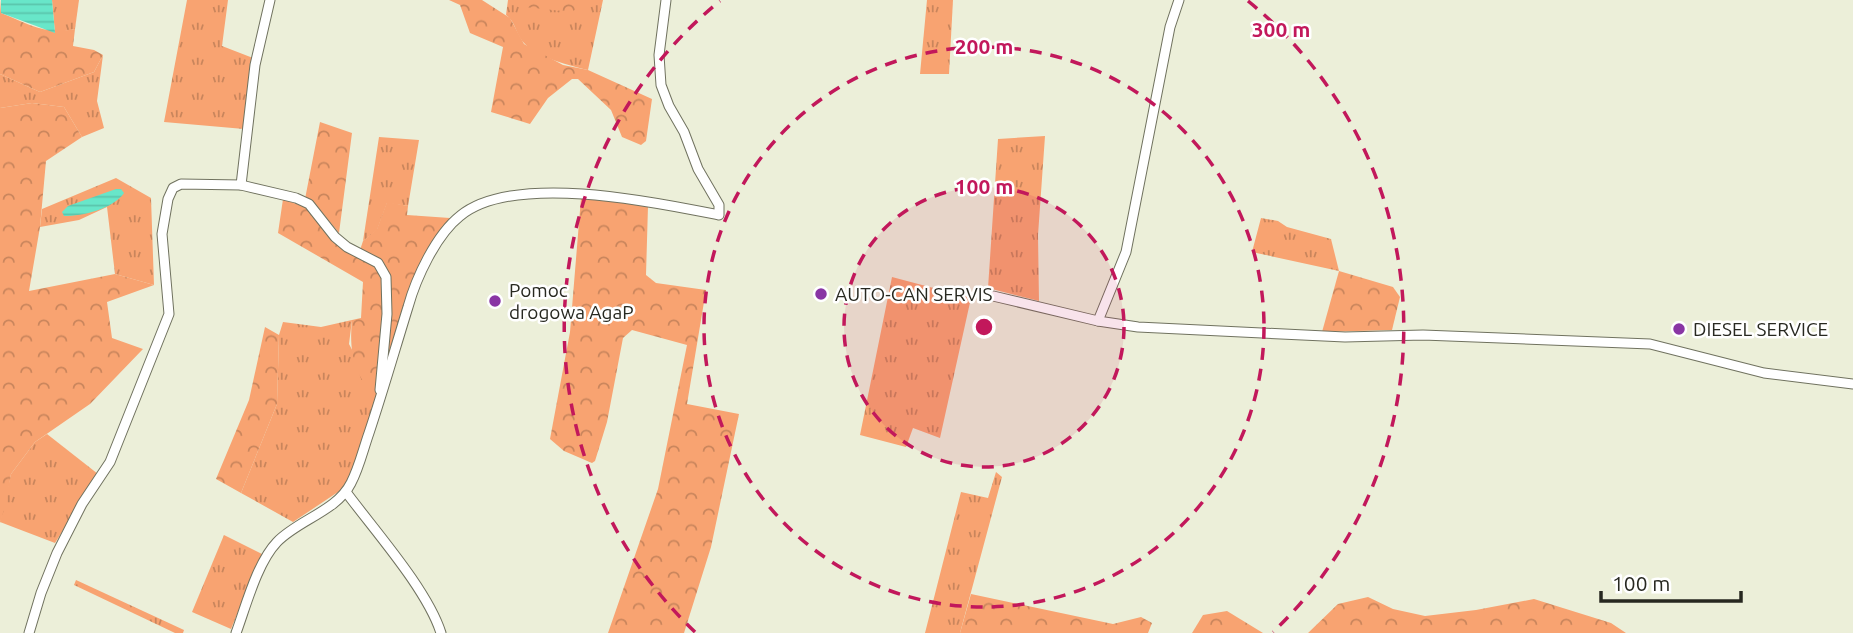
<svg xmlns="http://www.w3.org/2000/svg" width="1853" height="633" viewBox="0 0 1853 633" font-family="Ubuntu,sans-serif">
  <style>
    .grass { fill: url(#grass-tufts) }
    .forest { fill: url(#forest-crowns) }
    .water { fill: url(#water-rules) }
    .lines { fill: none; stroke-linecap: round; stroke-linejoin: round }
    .minor-casing { stroke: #70725f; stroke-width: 11 }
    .minor { stroke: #fff; stroke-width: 9 }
    .ring { fill: none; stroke: #c2185b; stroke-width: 3.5; stroke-dasharray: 12 9 }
    .poi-dot { fill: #8935a4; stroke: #fff; stroke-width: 2.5 }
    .labels { text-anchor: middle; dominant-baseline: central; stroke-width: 5; stroke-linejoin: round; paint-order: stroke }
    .poi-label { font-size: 19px; fill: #272820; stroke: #fff; text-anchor: start }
    .centre { fill: #c2185b; stroke: #fff; stroke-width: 3.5 }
    .ring-label { font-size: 21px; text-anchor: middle; font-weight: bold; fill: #c2185b; stroke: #fff; stroke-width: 5; stroke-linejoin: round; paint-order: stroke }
  </style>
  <defs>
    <pattern id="grass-tufts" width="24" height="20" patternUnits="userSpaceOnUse" patternTransform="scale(1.75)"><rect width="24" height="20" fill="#f8a371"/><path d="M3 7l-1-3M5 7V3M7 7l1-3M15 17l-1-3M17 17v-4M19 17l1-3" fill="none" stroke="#c9855c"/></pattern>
    <pattern id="forest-crowns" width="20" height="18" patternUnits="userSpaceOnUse" patternTransform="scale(1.75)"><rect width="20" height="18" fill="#f8a371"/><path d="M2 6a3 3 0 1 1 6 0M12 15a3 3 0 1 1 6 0" fill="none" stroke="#c9855c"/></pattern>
    <pattern id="water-rules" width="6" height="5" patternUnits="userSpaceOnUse" patternTransform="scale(1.75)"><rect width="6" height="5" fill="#68e6c9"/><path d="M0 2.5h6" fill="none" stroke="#5ac5ac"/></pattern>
  </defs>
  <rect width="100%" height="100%" fill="#ecefd9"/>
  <!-- grass -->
  <g class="grass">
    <polygon points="52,0 79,0 75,29 55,33"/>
    <polygon points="187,0 228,0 222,46 253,58 244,129 164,122"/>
    <path d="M508 0H603L588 70C570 66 538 57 525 44 516 36 516 22 506 15Z"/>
    <polygon points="927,0 953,0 949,74 920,74"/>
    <polygon points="103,55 97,101 104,128 82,137 64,107 32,103 0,108 0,74 40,92 94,72"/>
    <polygon points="1045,136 1038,235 1039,301 988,288 998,139"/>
    <polygon points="379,137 419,140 408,206 387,203 377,230 363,241"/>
    <polygon points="116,178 151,198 154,285 115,274 107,207 79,220 40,227 42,209"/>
    <polygon points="1261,218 1278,221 1287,227 1331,239 1339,271 1252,252"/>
    <polygon points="892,277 971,298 940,438 913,428 906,447 860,435"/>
    <polygon points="352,320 349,344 377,397 357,457 344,488 293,522 241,493 277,404 279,335 283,322 321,327"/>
    <polygon points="47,434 98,474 55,543 0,522 11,474 35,442"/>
    <polygon points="996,472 1002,477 960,633 925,633 961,492 988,498"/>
    <polygon points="224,535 262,554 231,629 192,612"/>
    <polygon points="76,580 184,630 183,633 175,633 74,585"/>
  </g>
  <!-- forest -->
  <g class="forest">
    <path d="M0 0 1 13C29 24 44 35 75 29L73 46 94 50 103 55 94 72 40 92 0 74Z"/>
    <polygon points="449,0 482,0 510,18 524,44 563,65 588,70 652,99 646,141 641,145 622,137 611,110 578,79 572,79 548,98 530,124 491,112 503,47 470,33 460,5"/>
    <polygon points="510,0 583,0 583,4 572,12 524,7"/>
    <polygon points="32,103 64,107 82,137 46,161 40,227 29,291 115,274 154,285 107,302 112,338 143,349 90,404 35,442 11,474 6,503 0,523 0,108"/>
    <polygon points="320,122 352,133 339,233 316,205 305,199"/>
    <polygon points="581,198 648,206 646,275 656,283 706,290 687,404 739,414 711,547 684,633 608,633 658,489 687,345 632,330 623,338 607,422 595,461 592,463 564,451 550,439 570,332"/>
    <path d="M283 199 305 207 333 237 360 250 363 241 377 229 387 202 408 206 407 215 450 218 430 247 407 294 377 397C353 376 349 350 352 320L361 318 363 282 278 233Z"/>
    <polygon points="1339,271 1393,287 1400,297 1392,330 1322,332"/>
    <polygon points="265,327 279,335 277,404 241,493 216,479 249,400"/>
    <polygon points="971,594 1113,624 1141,617 1152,623 1148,633 960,633"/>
    <polygon points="1368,597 1393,609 1425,616 1476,610 1534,599 1611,623 1626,633 1308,633 1338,604"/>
    <polygon points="1227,611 1263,633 1192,633 1203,615"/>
  </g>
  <!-- water -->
  <g class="water">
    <polygon points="1,0 52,0 55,33 1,13"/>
    <path d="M116 189H121L124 193C113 209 83 216 64 216L62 212 68 206Z"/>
  </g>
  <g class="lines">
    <!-- minor casing -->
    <g class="minor-casing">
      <g id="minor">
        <polyline points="241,185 255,65 270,0"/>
        <polyline points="993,296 1098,321 1138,327 1345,337 1423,335 1650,344 1764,373 1853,384"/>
        <polyline points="1098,321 1126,252 1170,27 1179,0"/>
        <path d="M346 492C374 530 427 589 441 633"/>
        <polyline points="29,633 41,593 57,553 82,504 110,462 169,314 162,234 168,199 173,188 181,184 241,185 296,198 309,204 335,237 347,247 378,263 386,277 387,314 380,390"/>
        <path d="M236 633C246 606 257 563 277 542 298 520 337 511 351 483 359 468 363 450 369 433 383 391 395 349 408 307 416 278 436 235 460 216 513 172 655 202 719 215V205L698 169 684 132 669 106 661 85 659 55 666 0"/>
      </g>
    </g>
    <!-- minor -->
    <use href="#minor" class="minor"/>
  </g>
  <!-- distance rings -->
  <circle cx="984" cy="327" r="140" fill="#c2185b" fill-opacity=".12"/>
  <g class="ring">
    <circle cx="984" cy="327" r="140"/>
    <circle cx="984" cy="327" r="280"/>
    <path d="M695 632A420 420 0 0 1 720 1M1248 1A420 420 0 0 1 1273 632"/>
  </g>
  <!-- markers -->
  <g class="poi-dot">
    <circle cx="821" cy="294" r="7"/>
    <circle cx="495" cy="301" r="7"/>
    <circle cx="1679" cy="329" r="7"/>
  </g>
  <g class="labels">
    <!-- poi labels -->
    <g class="poi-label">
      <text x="509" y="290">Pomoc<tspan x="509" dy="22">drogowa AgaP</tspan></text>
      <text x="835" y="294">AUTO-CAN SERVIS</text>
      <text x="1693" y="329">DIESEL SERVICE</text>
    </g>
  </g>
  <circle cx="984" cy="327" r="10" class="centre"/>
  <g class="ring-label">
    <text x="1281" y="37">300 m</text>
    <text x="984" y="54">200 m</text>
    <text x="984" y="194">100 m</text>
  </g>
  <!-- scale -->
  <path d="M1601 591v10h140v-10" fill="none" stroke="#272820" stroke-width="3.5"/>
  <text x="1612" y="591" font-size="21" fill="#272820" stroke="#ffffff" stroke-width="5" paint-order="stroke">100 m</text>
</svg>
